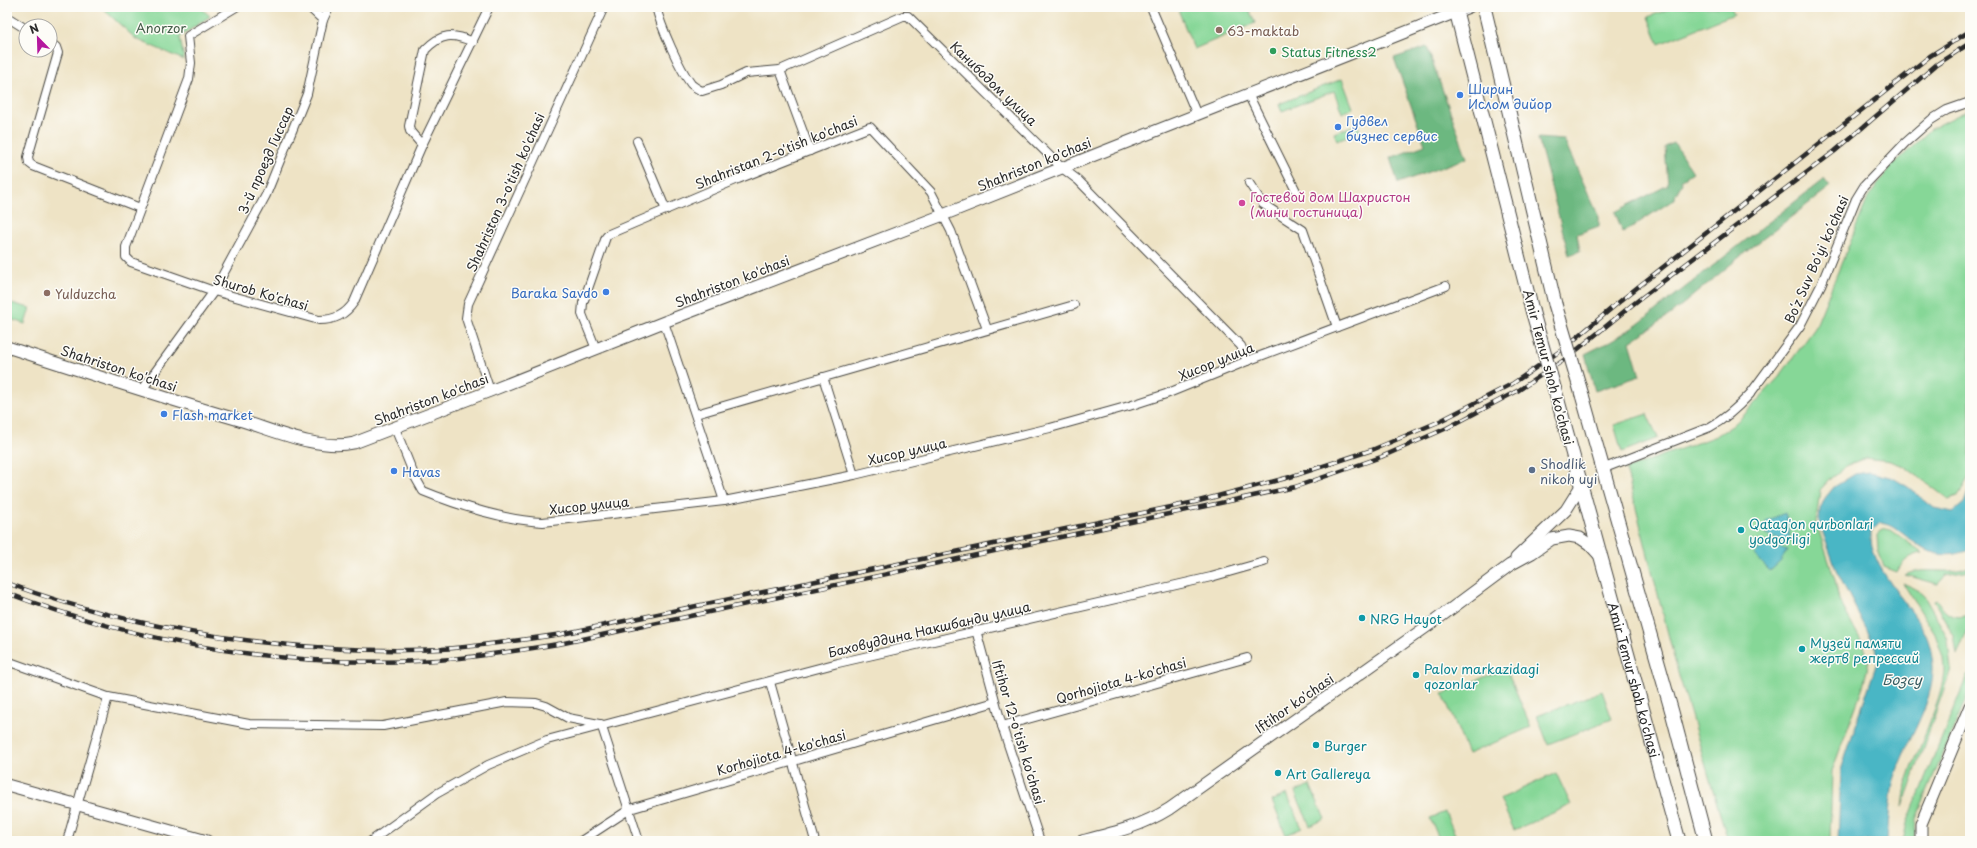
<svg xmlns="http://www.w3.org/2000/svg" width="1977" height="848" viewBox="0 0 1977 848" font-family="'Playpen Sans',sans-serif">
  <style>
    .green { fill: #86d797; stroke: #588161 }
    .forest { fill: #6cb880; stroke: #4c7256 }
    .water { fill: #49b6c5; stroke: #3a7078 }
    .lines { fill: none; stroke-linecap: round; stroke-linejoin: round }
    .street-casing { stroke: #484742; stroke-width: 10 }
    .secondary-casing { stroke: #484742; stroke-width: 13 }
    .primary-casing { stroke: #484742; stroke-width: 15 }
    .street { stroke: #fff; stroke-width: 8 }
    .secondary { stroke: #fff; stroke-width: 11 }
    .primary { stroke: #fff; stroke-width: 13 }
    .rail-casing { stroke: #2b2b2b; stroke-width: 4.5 }
    .rail { stroke: #fdfcf7; stroke-width: 3; stroke-dasharray: 9; stroke-linecap: butt }
    .primary-bridge-casing { stroke: #484742; stroke-width: 15; stroke-linecap: butt }
    .primary-bridge { stroke: #fff; stroke-width: 13 }
    .education-dot { fill: #8d6e63; stroke: #fdfcf7; stroke-width: 1.5 }
    .leisure-dot { fill: #2e9e5b; stroke: #fdfcf7; stroke-width: 1.5 }
    .shop-dot { fill: #3f7fe0; stroke: #fdfcf7; stroke-width: 1.5 }
    .hotel-dot { fill: #d1479c; stroke: #fdfcf7; stroke-width: 1.5 }
    .service-dot { fill: #5c6f8a; stroke: #fdfcf7; stroke-width: 1.5 }
    .culture-dot { fill: #0f9aa8; stroke: #fdfcf7; stroke-width: 1.5 }
    .labels { text-anchor: middle; dominant-baseline: central; stroke-width: 3; stroke-linejoin: round; paint-order: stroke }
    .park-label { font-size: 13px; fill: #465f4b; stroke: #fdfcf7 }
    .education-label { font-size: 13px; fill: #785e54; stroke: #fdfcf7; text-anchor: start }
    .leisure-label { font-size: 13px; fill: #27864d; stroke: #fdfcf7; text-anchor: start }
    .street-label { font-size: 13px; fill: #2b2b2b; stroke: #fdfcf7 }
    .shop-label { font-size: 13px; fill: #366cbe; stroke: #fdfcf7; text-anchor: start }
    .hotel-label { font-size: 13px; fill: #b23c85; stroke: #fdfcf7; text-anchor: start }
    .service-label { font-size: 13px; fill: #4e5e75; stroke: #fdfcf7; text-anchor: start }
    .culture-label { font-size: 13px; fill: #0d838f; stroke: #fdfcf7; text-anchor: start }
    .water-label { font-size: 14px; font-style: italic; fill: #365c61; stroke: #fdfcf7 }
  </style>
  <rect width="100%" height="100%" fill="#fdfcf7"/>
  <filter id="ink" filterUnits="userSpaceOnUse"><feTurbulence type="fractalNoise" baseFrequency=".025" numOctaves="2"/><feDisplacementMap in="SourceGraphic" scale="8" xChannelSelector="R" yChannelSelector="G"/><feConvolveMatrix kernelMatrix="1 2 1 2 8 2 1 2 1" color-interpolation-filters="sRGB"/></filter>
  <filter id="wash" filterUnits="userSpaceOnUse"><feTurbulence type="fractalNoise" baseFrequency=".012" numOctaves="4" result="noise"/><feDisplacementMap in="SourceGraphic" scale="16" xChannelSelector="R" yChannelSelector="G"/><feGaussianBlur stdDeviation="0.9" result="paint"/><feColorMatrix in="noise" values="0 0 0 0 0 0 0 0 0 0 0 0 0 0 0 0 0 1.4 0 .05"/><feComposite in="paint" operator="in"/></filter>
  <g filter="url(#wash)">
    <rect width="100%" height="100%" fill="#eee3c5"/>
    <!-- green -->
    <g class="green">
      <polygon points="101,7 200,7 210,16 180,37 184,60 136,39"/>
      <polygon points="1177,7 1248,7 1255,23 1194,49"/>
      <polygon points="1674,7 1731,7 1734,14 1659,44 1648,17"/>
      <polygon points="1342,79 1353,108 1342,113 1334,91 1282,111 1279,104"/>
      <polygon points="1970,109 1970,475 1958,496 1948,499 1904,466 1890,461 1873,459 1866,458 1846,466 1831,478 1820,490 1816,522 1835,580 1839,600 1864,646 1869,661 1863,687 1832,771 1830,841 1728,841 1676,665 1626,469 1716,436 1732,426 1743,416 1779,377 1815,328 1868,198 1889,169 1931,129"/>
      <polygon points="1357,124 1360,131 1337,140 1334,133"/>
      <polygon points="7,302 30,308 25,324 7,318"/>
      <polygon points="1647,414 1658,438 1622,452 1614,425"/>
      <path d="M1886 529 1891 530 1923 553C1910 555 1903 561 1897 572L1884 567 1878 550 1877 535 1881 531Z"/>
      <path d="M1970 566V571L1946 575 1938 584 1905 575C1925 565 1949 577 1970 566Z"/>
      <polygon points="1903,583 1916,589 1924,596 1944,631 1948,640 1951,669 1903,806 1906,784 1937,703 1942,685 1944,671 1943,657 1935,634"/>
      <path d="M1937 600C1945 614 1954 621 1970 614V625L1957 655 1954 636 1934 601Z"/>
      <polygon points="1506,668 1531,727 1468,754 1443,694"/>
      <polygon points="1970,674 1970,689 1916,819 1914,841 1903,841 1907,823 1967,676"/>
      <polygon points="1602,691 1612,719 1548,744 1537,716"/>
      <polygon points="1556,773 1571,805 1514,830 1500,799"/>
      <polygon points="1310,785 1325,819 1310,826 1295,792"/>
      <polygon points="1287,794 1302,828 1286,835 1272,801"/>
      <polygon points="1445,812 1458,841 1440,841 1430,818"/>
    </g>
    <!-- forest -->
    <g class="forest">
      <polygon points="1427,47 1467,158 1398,183 1390,158 1425,145 1394,58"/>
      <polygon points="1538,138 1564,140 1599,217 1599,226 1577,234 1580,251 1569,255"/>
      <polygon points="1674,143 1693,172 1681,180 1682,183 1673,200 1623,233 1615,212 1668,185 1665,147"/>
      <polygon points="1824,179 1830,187 1742,255 1671,314 1630,342 1640,376 1595,391 1585,354 1611,341 1637,325"/>
    </g>
    <!-- water -->
    <g class="water">
      <path d="M1870 472 1893 478 1908 487 1934 508 1953 512 1964 503 1970 487V550C1939 561 1926 552 1902 533 1894 527 1890 524 1880 523L1871 532C1868 567 1911 604 1925 633 1930 643 1932 655 1933 665 1935 703 1905 742 1895 777 1889 798 1889 820 1887 841H1838L1841 770 1878 659 1876 648 1837 572 1819 522 1820 509 1825 498 1834 487 1855 474Z"/>
      <polygon points="1785,513 1789,526 1790,542 1767,535 1766,521"/>
      <polygon points="1766,542 1787,550 1781,561 1770,571 1754,555"/>
    </g>
  </g>
  <g filter="url(#ink)">
    <g class="lines">
      <!-- street casing -->
      <g class="street-casing">
        <g id="street">
          <path d="M236 7 188 36 191 63 189 79 126 247V257L131 262 214 291 319 320C335 320 345 315 354 302L422 145 489 7"/>
          <polyline points="309,7 323,20"/>
          <path d="M656 7C661 27 679 68 691 84 694 87 698 89 702 91L721 85 746 73 780 70 903 16H908L1062 168 1078 180 1241 346 1247 361"/>
          <polyline points="1151,7 1197,115"/>
          <polyline points="7,17 26,29"/>
          <polyline points="50,42 56,47 58,53 28,157 29,163 33,166 140,208"/>
          <polyline points="780,70 810,151"/>
          <polyline points="1248,94 1296,191"/>
          <polyline points="637,141 666,210"/>
          <path d="M422 145 410 131 409 126 425 50C441 33 453 33 473 42"/>
          <polyline points="1249,183 1263,204 1303,230 1337,327"/>
          <polyline points="664,322 724,501"/>
          <polyline points="596,349 582,314 583,303 606,237 609,234 738,179 870,127 931,192 951,231 987,329"/>
          <polyline points="823,377 854,475"/>
          <polyline points="142,390 214,291 266,195 307,94 323,20 329,7"/>
          <polyline points="490,391 466,318 468,304 604,7"/>
          <polyline points="696,414 1074,305"/>
          <path d="M395 428 414 475 423 491C460 506 504 520 543 522L724 501 854 475 1050 428 1129 406 1166 394 1247 361 1446 286"/>
          <path d="M1602 469 1710 427C1725 419 1738 407 1750 394L1800 326 1821 285 1856 199 1864 186 1905 143 1931 120 1947 110 1970 102"/>
          <polyline points="976,630 1002,726 1040,841"/>
          <polyline points="7,661 108,697 249,724 383,726 507,702 536,703 546,706 568,718 599,724"/>
          <polyline points="770,682 815,841"/>
          <polyline points="601,724 639,841"/>
          <polyline points="1002,726 1247,658"/>
          <polyline points="67,841 108,697"/>
          <polyline points="371,841 436,794 488,765 547,740 838,663 1211,577 1264,562"/>
          <polyline points="581,841 630,809 995,702"/>
        </g>
      </g>
      <!-- secondary casing -->
      <g class="secondary-casing">
        <g id="secondary">
          <path d="M7 347C84 372 161 397 239 420 273 430 318 451 354 443L490 391 664 322 943 215 1469 7"/>
          <polyline points="1516,558 1566,510 1581,486"/>
          <polyline points="7,785 207,841"/>
          <path d="M1082 841C1113 833 1142 826 1169 809L1436 620 1510 565 1532 553 1552 539 1569 536 1580 538 1589 544 1601 557"/>
          <polyline points="1921,841 1921,824 1970,706"/>
        </g>
      </g>
      <!-- primary casing -->
      <g class="primary-casing">
        <g id="primary">
          <polyline points="1455,7 1532,310"/>
          <polyline points="1484,7 1555,304"/>
          <polyline points="1582,395 1672,712 1706,841"/>
          <path id="s1" d="M1558 401 1679 841"/>
        </g>
      </g>
      <!-- street -->
      <use href="#street" class="street"/>
      <!-- secondary -->
      <use href="#secondary" class="secondary"/>
      <!-- primary -->
      <use href="#primary" class="primary"/>
      <!-- rail casing -->
      <g class="rail-casing">
        <g id="rail">
          <path d="M7 583C92 615 179 633 269 643 326 649 384 652 442 649 482 646 522 640 562 634L1195 502 1290 477 1372 450 1438 422 1512 384 1563 349 1624 298 1930 56 1970 31"/>
          <path d="M7 593C143 645 292 669 438 660 480 657 522 650 564 643L1295 487 1381 457 1447 428 1519 390 1567 358 1632 305 1835 151 1936 65 1970 43"/>
        </g>
      </g>
      <!-- rail -->
      <use href="#rail" class="rail"/>
      <!-- primary-bridge casing -->
      <g class="primary-bridge-casing">
        <g id="primary-bridge">
          <polyline points="1555,304 1582,395"/>
          <polyline points="1532,310 1558,401"/>
        </g>
      </g>
      <!-- primary-bridge -->
      <use href="#primary-bridge" class="primary-bridge"/>
    </g>
  </g>
  <!-- markers -->
  <g class="education-dot">
    <circle cx="1219" cy="30" r="4"/>
    <circle cx="47" cy="293" r="4"/>
  </g>
  <circle class="leisure-dot" cx="1273" cy="51" r="4"/>
  <g class="shop-dot">
    <circle cx="1460" cy="95" r="4"/>
    <circle cx="1338" cy="127" r="4"/>
    <circle cx="606" cy="292" r="4"/>
    <circle cx="164" cy="414" r="4"/>
    <circle cx="394" cy="471" r="4"/>
  </g>
  <circle class="hotel-dot" cx="1242" cy="203" r="4"/>
  <circle class="service-dot" cx="1532" cy="470" r="4"/>
  <g class="culture-dot">
    <circle cx="1741" cy="530" r="4"/>
    <circle cx="1362" cy="618" r="4"/>
    <circle cx="1802" cy="649" r="4"/>
    <circle cx="1416" cy="675" r="4"/>
    <circle cx="1316" cy="745" r="4"/>
    <circle cx="1278" cy="773" r="4"/>
  </g>
  <g class="labels">
    <!-- park labels -->
    <g class="park-label">
      <text x="161" y="27">Anorzor</text>
    </g>
    <!-- education labels -->
    <g class="education-label">
      <text x="1227" y="30">63-maktab</text>
      <text x="55" y="293">Yulduzcha</text>
    </g>
    <!-- leisure labels -->
    <g class="leisure-label">
      <text x="1281" y="51">Status Fitness2</text>
    </g>
    <!-- street labels -->
    <g class="street-label">
      <text transform="translate(994 83) rotate(44)">Канибодом улица</text>
      <text transform="translate(776 152) rotate(-22)">Shahristan 2-o'tish ko'chasi</text>
      <text transform="translate(265 160) rotate(-66)">3-й проезд Гиссар</text>
      <text transform="translate(1034 164) rotate(-22)">Shahriston ko'chasi</text>
      <text transform="translate(505 192) rotate(-66)">Shahriston 3-o'tish ko'chasi</text>
      <text transform="translate(1816 259) rotate(-66)">Boʻz Suv Boʻyi koʻchasi</text>
      <text transform="translate(732 281) rotate(-21)">Shahriston ko'chasi</text>
      <text transform="translate(261 292) rotate(16)">Shurob Ko'chasi</text>
      <text transform="translate(1216 361) rotate(-22)">Хисор улица</text>
      <text transform="translate(1549 367) rotate(75)">Amir Temur shoh ko'chasi</text>
      <text transform="translate(119 368) rotate(18)">Shahriston ko'chasi</text>
      <text transform="translate(431 399) rotate(-21)">Shahriston ko'chasi</text>
      <text transform="translate(907 451) rotate(-13)">Хисор улица</text>
      <text transform="translate(589 505) rotate(-6)">Хисор улица</text>
      <text transform="translate(929 629) rotate(-13)">Баховуддина Накшбанди улица</text>
      <text stroke="none"><textPath href="#s1" startOffset="289">Amir Temur shoh ko'chasi</textPath></text>
      <text transform="translate(1121 680) rotate(-16)">Qorhojiota 4-ko'chasi</text>
      <text transform="translate(1294 703) rotate(-35)">Iftihor ko'chasi</text>
      <text transform="translate(1019 732) rotate(73)">Iftihor 12-o'tish ko'chasi</text>
      <text transform="translate(781 752) rotate(-16)">Korhojiota 4-ko'chasi</text>
    </g>
    <!-- shop labels -->
    <g class="shop-label">
      <text x="1468" y="88">Ширин<tspan x="1468" dy="15">Ислом дийор</tspan></text>
      <text x="1346" y="120">Гудвел<tspan x="1346" dy="15">бизнес сервис</tspan></text>
      <text x="598" y="292" text-anchor="end">Baraka Savdo</text>
      <text x="172" y="414">Flash market</text>
      <text x="402" y="471">Havas</text>
    </g>
    <!-- hotel labels -->
    <g class="hotel-label">
      <text x="1250" y="196">Гостевой дом Шахристон<tspan x="1250" dy="15">(мини гостиница)</tspan></text>
    </g>
    <!-- service labels -->
    <g class="service-label">
      <text x="1540" y="463">Shodlik<tspan x="1540" dy="15">nikoh uyi</tspan></text>
    </g>
    <!-- culture labels -->
    <g class="culture-label">
      <text x="1749" y="523">Qatag'on qurbonlari<tspan x="1749" dy="15">yodgorligi</tspan></text>
      <text x="1370" y="618">NRG Hayot</text>
      <text x="1810" y="642">Музей памяти<tspan x="1810" dy="15">жертв репрессий</tspan></text>
      <text x="1424" y="668">Palov markazidagi<tspan x="1424" dy="15">qozonlar</tspan></text>
      <text x="1324" y="745">Burger</text>
      <text x="1286" y="773">Art Gallereya</text>
    </g>
    <!-- water labels -->
    <g class="water-label">
      <text x="1902" y="679">Бозсу</text>
    </g>
  </g>
  <!-- margin -->
  <rect width="1977" height="848" fill="none" stroke="#fdfcf7" stroke-width="24"/>
  <!-- north arrow -->
  <g transform="translate(38 38) rotate(337)"><circle r="19" fill="#fdfcf7" stroke="#a9a8a5"/>
  <path d="M0-3L7 15L0 10L-7 15Z" fill="#b5179e"/>
  <text y="-6" font-size="11" font-weight="bold" text-anchor="middle" fill="#2b2b2b">N</text>
  </g>
</svg>
